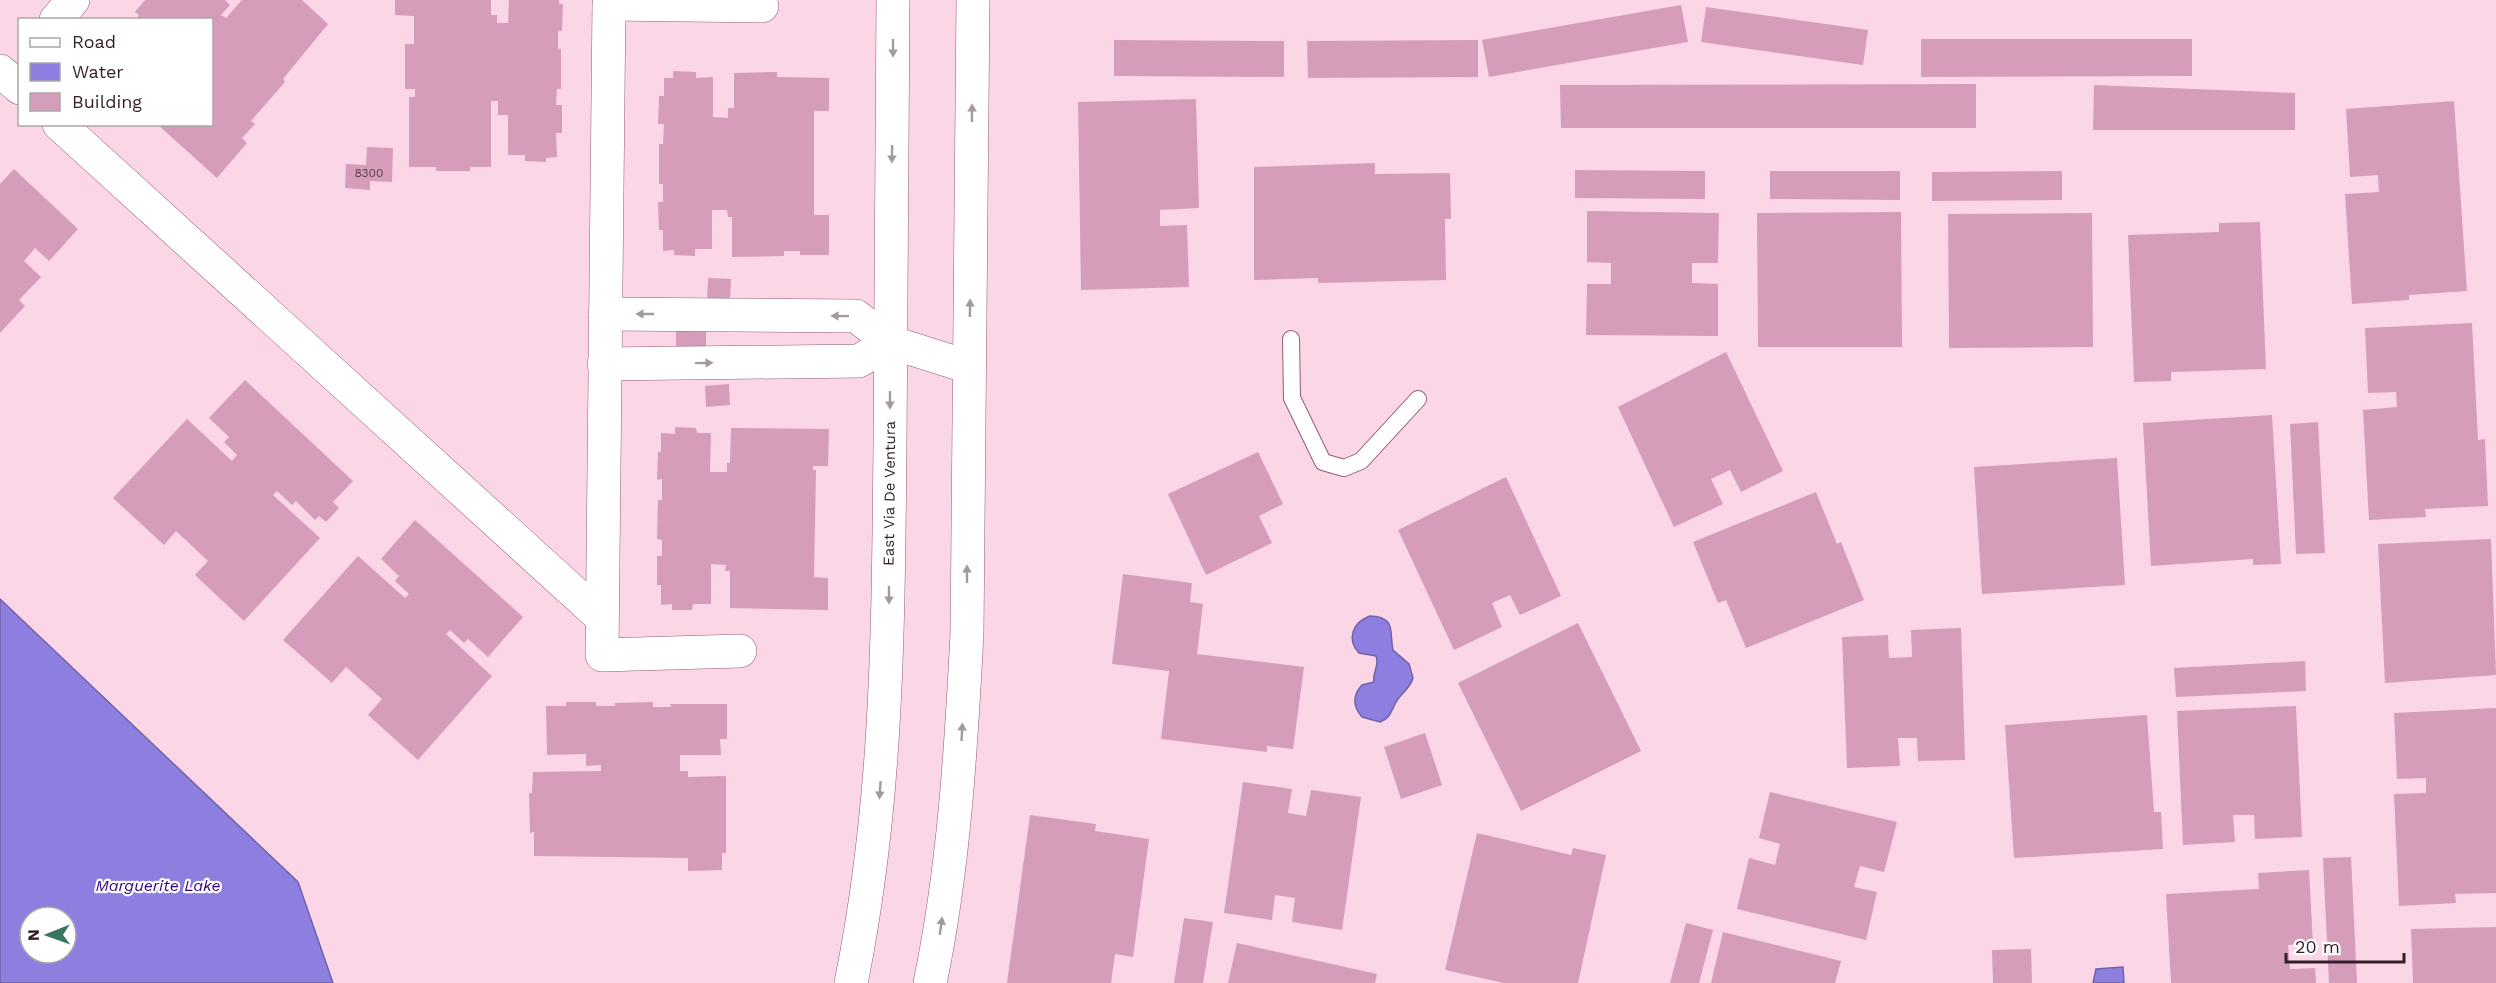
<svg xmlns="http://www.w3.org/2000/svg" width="2496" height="983" viewBox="0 0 2496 983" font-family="'Work Sans',sans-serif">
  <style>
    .water { fill: #8c7fe0; stroke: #7162a9; stroke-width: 1.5; fill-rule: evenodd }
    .building { fill: #d59db9 }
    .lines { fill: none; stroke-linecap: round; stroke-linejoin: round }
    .service-casing { stroke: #905c76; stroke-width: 18 }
    .minor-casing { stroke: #905c76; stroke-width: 34 }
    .secondary-casing { stroke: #905c76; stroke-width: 34 }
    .service { stroke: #fff; stroke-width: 16 }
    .minor { stroke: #fff; stroke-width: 33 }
    .secondary { stroke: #fff; stroke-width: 33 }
    .oneway { fill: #a39a9f }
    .labels { text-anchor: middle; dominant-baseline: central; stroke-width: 4.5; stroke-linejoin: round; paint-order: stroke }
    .number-label { font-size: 12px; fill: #5c3e4d }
    .street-label { font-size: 15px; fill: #331e29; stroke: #fff }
    .water-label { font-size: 16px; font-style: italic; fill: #32037d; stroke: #fff }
  </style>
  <rect width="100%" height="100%" fill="#fad6e7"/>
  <!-- water -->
  <g class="water">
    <path d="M0 599 298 882 333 983H0ZM30 917H66V953H30Z"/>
    <path d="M1370 616C1397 617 1389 632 1393 650L1409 664 1413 678C1410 688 1404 691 1398 699 1391 708 1393 717 1380 722L1362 717C1353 707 1352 695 1362 685L1374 682C1372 672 1380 666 1376 656L1359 653C1346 639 1353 622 1370 616Z"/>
    <polygon points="2123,967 2124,983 2093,983 2096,969"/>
  </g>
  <!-- building -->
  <g class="building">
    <polygon points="145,0 225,0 230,5 221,15 226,18 242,0 302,0 328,24 283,79 285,82 251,121 255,124 242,138 247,143 217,178 157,124 212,124 212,20 136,20 139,15 135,12"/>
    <polygon points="395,0 491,0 491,15 497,15 497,23 508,23 509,0 559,0 559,4 563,4 562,31 558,31 558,49 561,49 561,89 557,89 556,105 562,105 562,133 556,133 557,157 546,158 546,162 525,161 525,155 508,155 508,115 498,115 498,101 491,101 491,167 470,167 470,171 436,171 436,167 409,167 409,97 415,97 415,89 405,89 405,44 414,44 414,16 395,15"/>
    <polygon points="1681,5 1688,42 1489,77 1482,40"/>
    <polygon points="1706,7 1868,30 1863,65 1701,42"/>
    <polygon points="1921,39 2192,39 2192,76 1921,77"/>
    <polygon points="1114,40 1284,41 1284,77 1114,76"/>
    <polygon points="1478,40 1478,77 1308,78 1307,41"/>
    <polygon points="673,71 696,72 696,78 713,77 713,117 728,118 728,108 734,108 734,73 777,72 777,77 829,78 829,111 814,111 814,215 829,215 829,255 800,255 800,251 784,251 784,256 732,257 732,217 728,217 727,210 712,210 712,249 695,249 695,256 674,255 674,250 663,251 663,230 659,230 658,202 663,202 663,184 659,184 659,144 663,144 664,124 658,124 659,96 664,96 664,78 673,78"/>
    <polygon points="1976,84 1976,128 1561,128 1560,85"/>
    <polygon points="2094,85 2295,93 2295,130 2093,130"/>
    <polygon points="1196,99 1199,208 1160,210 1160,226 1187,225 1189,287 1081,290 1078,102"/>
    <polygon points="2454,101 2467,291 2409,295 2409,300 2352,304 2345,194 2379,192 2378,175 2350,177 2346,109"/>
    <polygon points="367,147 393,148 392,182 370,181 370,190 345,188 346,164 366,165"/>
    <polygon points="1375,163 1375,174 1450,173 1451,219 1445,219 1446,280 1318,283 1318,278 1254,280 1254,167"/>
    <polygon points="14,169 78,229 49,261 35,248 24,261 41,277 19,300 25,306 0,333 0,184"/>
    <polygon points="1575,170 1705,171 1705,199 1575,198"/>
    <polygon points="1770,171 1900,171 1900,200 1770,199"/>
    <polygon points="2062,171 2062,200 1932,201 1932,172"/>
    <polygon points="1587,211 1719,213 1718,263 1692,263 1692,283 1718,284 1718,336 1586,335 1587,284 1611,284 1611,263 1587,262"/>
    <polygon points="1901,212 1902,347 1758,347 1757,213"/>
    <polygon points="2092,213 2093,347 1949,348 1948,214"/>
    <polygon points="2260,222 2266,369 2171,372 2171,381 2134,382 2128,235 2219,232 2219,223"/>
    <polygon points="708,278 731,279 730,302 707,301"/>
    <polygon points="2472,323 2478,440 2485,439 2488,506 2425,509 2426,517 2369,520 2363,410 2397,407 2396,392 2368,393 2365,328"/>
    <polygon points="676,330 706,331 706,353 676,353"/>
    <polygon points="1726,352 1783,471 1741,492 1730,470 1711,479 1723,504 1674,527 1618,407"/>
    <polygon points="245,380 353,481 333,502 339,508 326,522 319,516 315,520 296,501 292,505 277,491 273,495 320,538 244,621 195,575 208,561 176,531 164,545 113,498 187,419 232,461 237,455 224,442 229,437 209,418"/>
    <polygon points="729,384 730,405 706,407 705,386"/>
    <polygon points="2272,415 2281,564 2253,565 2253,559 2151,566 2143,423"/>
    <polygon points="2318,422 2325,553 2296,554 2290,424"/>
    <polygon points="675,427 696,428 697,433 711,433 710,472 727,472 727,463 730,463 731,428 829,429 828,466 813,466 813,470 816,470 814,577 828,578 828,610 730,608 730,571 725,571 726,565 711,564 711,604 693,604 692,610 672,610 672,604 661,605 661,585 657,585 657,556 662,556 662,540 657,539 658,500 662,500 662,479 657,480 658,452 661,452 661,433 675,434"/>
    <polygon points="1258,452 1283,504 1259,516 1272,543 1206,575 1168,494"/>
    <polygon points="2117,458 2125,585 1982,594 1974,467"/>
    <polygon points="1506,477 1561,596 1520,615 1510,595 1492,603 1502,627 1454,650 1398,530"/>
    <polygon points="1816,492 1837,544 1841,542 1864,600 1746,648 1726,600 1718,603 1693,542"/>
    <polygon points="415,520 523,617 488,657 468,639 464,643 450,630 446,634 492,676 418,760 368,715 382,699 346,667 332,683 283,640 358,556 405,598 409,594 395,581 399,576 381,559"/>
    <polygon points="2491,539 2496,675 2385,683 2378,544"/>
    <polygon points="1123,574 1192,583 1190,602 1203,604 1197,654 1304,667 1293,749 1267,746 1267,752 1161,739 1169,671 1112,664"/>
    <polygon points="1578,623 1641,751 1521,811 1458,683"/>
    <polygon points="1961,628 1965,760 1918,761 1917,738 1898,738 1900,766 1847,768 1842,637 1888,635 1889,658 1912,657 1911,630"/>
    <polygon points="2305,661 2306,691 2176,697 2174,668"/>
    <polygon points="566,702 596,702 596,706 615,706 615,703 653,702 653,707 671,707 670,704 727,704 727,739 720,739 721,755 680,755 680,771 688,771 688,777 726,776 726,853 722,853 722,870 688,871 688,858 534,856 534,832 530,833 529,793 532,793 533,772 601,771 601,765 586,766 586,754 547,755 546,706 566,706"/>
    <polygon points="2296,706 2302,837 2255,839 2254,815 2233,815 2235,842 2183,845 2177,711"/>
    <polygon points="2496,708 2496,893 2455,894 2456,903 2399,906 2394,794 2426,793 2426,778 2397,779 2394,713"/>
    <polygon points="2147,715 2154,812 2161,812 2163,849 2014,858 2005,725"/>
    <polygon points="1425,733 1442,785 1401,799 1384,747"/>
    <polygon points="1243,782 1292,789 1288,813 1306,816 1311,790 1361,797 1342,930 1292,922 1295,898 1275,895 1272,920 1224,913"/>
    <polygon points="1770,792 1897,822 1884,872 1860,866 1854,887 1877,892 1866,940 1737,909 1749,858 1775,865 1780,844 1759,838"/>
    <polygon points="1030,815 1096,824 1095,831 1149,839 1133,957 1115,954 1111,983 1007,983"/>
    <polygon points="1477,833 1571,855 1573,848 1606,855 1578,983 1504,983 1445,970"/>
    <polygon points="2351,857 2357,983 2329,983 2323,858"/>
    <polygon points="2309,870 2313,944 2288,945 2290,969 2315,968 2316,983 2171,983 2166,894 2259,889 2258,873"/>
    <polygon points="1184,918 1213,922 1203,983 1174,983"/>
    <polygon points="1686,923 1713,930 1699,983 1670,983"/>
    <polygon points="2496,927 2496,983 2413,983 2411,929"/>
    <polygon points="1723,932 1841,961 1835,983 1711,983"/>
    <polygon points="1237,943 1377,974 1375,983 1228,983"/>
    <polygon points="2031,949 2032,983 1993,983 1992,950"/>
  </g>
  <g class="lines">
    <!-- service casing -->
    <g class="service-casing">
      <polyline id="service" points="1291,339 1292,398 1323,462 1344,468 1361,461 1418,399"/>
    </g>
    <!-- minor casing -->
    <g class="minor-casing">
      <g id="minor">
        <polyline points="56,20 73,0"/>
        <polyline points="0,71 20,88"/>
        <polyline points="59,124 601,617"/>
        <polyline points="605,314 856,316 890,342 969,367"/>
        <polyline points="604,364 859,361 890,342"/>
        <polyline points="740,651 602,655 609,4 762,6"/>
      </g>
    </g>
    <!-- secondary casing -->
    <g class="secondary-casing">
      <g id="secondary">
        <path id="s1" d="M851 983C888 801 888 630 890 446 891 297 892 149 893 0"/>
        <path d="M930 983C954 868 961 750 967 633L973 0"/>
      </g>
    </g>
    <!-- service -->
    <use href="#service" class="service"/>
    <!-- minor -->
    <use href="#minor" class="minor"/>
    <!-- secondary -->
    <use href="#secondary" class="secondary"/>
  </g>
  <!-- one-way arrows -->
  <defs><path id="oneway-solid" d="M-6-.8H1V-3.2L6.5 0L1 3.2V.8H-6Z" transform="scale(1.5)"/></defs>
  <g class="oneway">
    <use href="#oneway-solid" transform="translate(893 48) rotate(90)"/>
    <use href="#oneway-solid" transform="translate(972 113) rotate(-89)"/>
    <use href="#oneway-solid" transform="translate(892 154) rotate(91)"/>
    <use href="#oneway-solid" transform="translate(970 308) rotate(-89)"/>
    <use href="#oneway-solid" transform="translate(645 314) rotate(-180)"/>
    <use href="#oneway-solid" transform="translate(840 316) rotate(-179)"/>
    <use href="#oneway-solid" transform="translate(704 363) rotate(-1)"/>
    <use href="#oneway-solid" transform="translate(890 400) rotate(90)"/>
    <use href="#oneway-solid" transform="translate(967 574) rotate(-90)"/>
    <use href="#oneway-solid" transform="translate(889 595) rotate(90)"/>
    <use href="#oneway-solid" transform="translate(962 732) rotate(-87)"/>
    <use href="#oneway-solid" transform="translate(880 790) rotate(94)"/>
    <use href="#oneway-solid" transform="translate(941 926) rotate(-82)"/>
  </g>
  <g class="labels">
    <!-- number labels -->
    <g class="number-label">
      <text x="369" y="173">8300</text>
    </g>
    <!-- street labels -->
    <g class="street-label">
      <text stroke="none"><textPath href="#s1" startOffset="492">East Via De Ventura</textPath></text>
    </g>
    <!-- water labels -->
    <g class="water-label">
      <text x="158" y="885">Marguerite Lake</text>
    </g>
  </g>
  <!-- legend -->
  <rect x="18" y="18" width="195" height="108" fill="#ffffff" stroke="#ada5a9" stroke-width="1.5"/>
  <rect x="30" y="38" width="30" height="9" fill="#ffffff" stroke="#ada5a9" stroke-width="1.5"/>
  <text x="72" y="48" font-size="18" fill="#331e29">Road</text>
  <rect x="30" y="63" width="30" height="18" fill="#8c7fe0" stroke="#ada5a9" stroke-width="1.5"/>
  <text x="72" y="78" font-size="18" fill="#331e29">Water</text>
  <rect x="30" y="93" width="30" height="18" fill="#d59db9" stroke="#ada5a9" stroke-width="1.5"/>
  <text x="72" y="108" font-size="18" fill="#331e29">Building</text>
  <!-- north arrow -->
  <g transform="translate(48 935) rotate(269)"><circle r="28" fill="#ffffff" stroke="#ada5a9" stroke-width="1.5"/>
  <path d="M0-4.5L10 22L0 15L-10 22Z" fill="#397560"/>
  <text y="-9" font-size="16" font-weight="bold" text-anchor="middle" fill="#331e29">N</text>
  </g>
  <!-- scale -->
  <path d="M2286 953v9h118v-9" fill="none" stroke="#331e29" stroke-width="3"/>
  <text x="2295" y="953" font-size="18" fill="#331e29" stroke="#ffffff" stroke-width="4.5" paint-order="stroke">20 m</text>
</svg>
